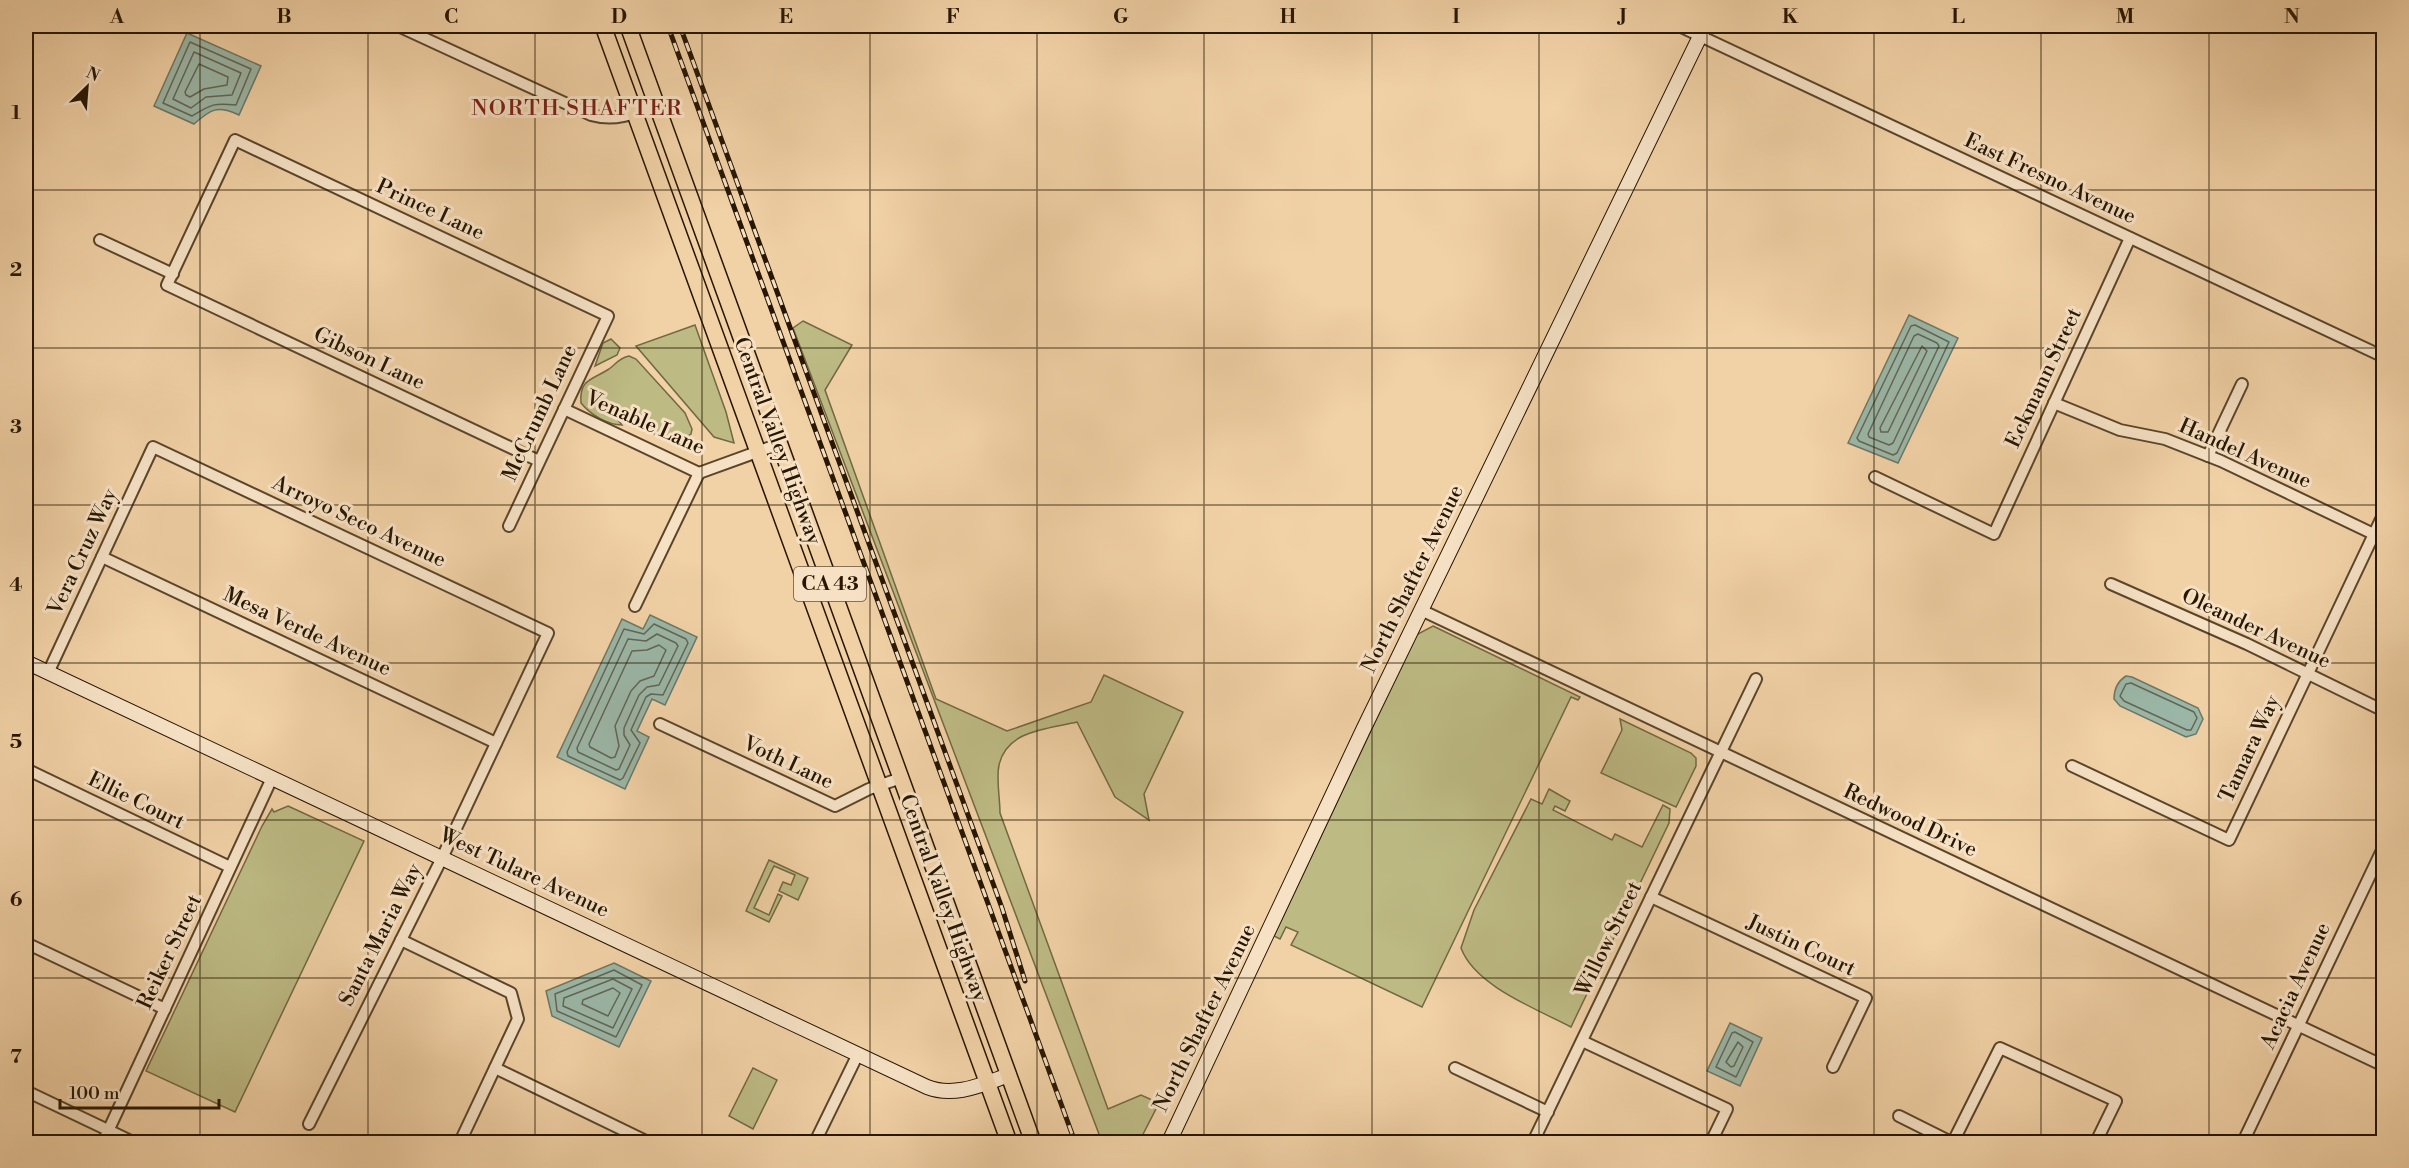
<svg xmlns="http://www.w3.org/2000/svg" width="2409" height="1168" viewBox="0 0 2409 1168" font-family="'Libre Bodoni',serif">
  <style>
    .green { fill: #bdba84; stroke: #726842; stroke-width: 1.5 }
    .water { fill: #9bb7a8; stroke: #6d7765; stroke-width: 1.5 }
    .lines { fill: none; stroke-linecap: round; stroke-linejoin: round }
    .shore { stroke: #616654; stroke-width: 1.5 }
    .street-casing { stroke: #5a452a; stroke-width: 14 }
    .secondary-casing { stroke: #271601; stroke-width: 16 }
    .primary-casing { stroke: #271601; stroke-width: 18 }
    .street { stroke: #f6e1c5; stroke-width: 10 }
    .secondary { stroke: #f6e1c5; stroke-width: 14 }
    .primary { stroke: #f1d1a6; stroke-width: 15 }
    .rail-casing { stroke: #271601; stroke-width: 5 }
    .rail { stroke: #f6e1c5; stroke-width: 3; stroke-dasharray: 9; stroke-linecap: butt }
    .grid { fill: none; stroke: #271601; stroke-width: 1.5; stroke-opacity: 0.55 }
    .labels { text-anchor: middle; dominant-baseline: central; stroke-width: 6; stroke-linejoin: round; paint-order: stroke }
    .shield { fill: #f6e1c5; stroke: #65533c; stroke-width: 1.5 }
    .shield-label { font-size: 20px; font-weight: bold; fill: #271601 }
    .street-label { font-size: 21px; fill: #271601; stroke: #f6e1c5 }
    .neighbourhood-label { font-size: 22px; letter-spacing: 1.5px; fill: #7a1f14; stroke: #f6e1c5 }
    .neatline { fill: none; stroke: #271601; stroke-width: 2 }
    .grid-label { font-size: 20px; text-anchor: middle; font-weight: bold; fill: #271601 }
  </style>
  <rect width="100%" height="100%" fill="#f1d1a6"/>
  <filter id="stains"><feTurbulence type="fractalNoise" baseFrequency=".00333" numOctaves="4"/><feColorMatrix values="0 0 0 0 .2 0 0 0 0 .09 0 0 0 0 .02 0 0 0 .5 -.17"/></filter>
  <radialGradient id="worn" r=".72"><stop offset=".6" stop-color="#630" stop-opacity="0"/><stop offset="1" stop-color="#630" stop-opacity=".3"/></radialGradient>
  <!-- green -->
  <g class="green">
    <path d="M803 321 852 345 825 390 936 699 1007 731 1091 702 1104 675 1183 712 1144 794 1149 820 1115 797 1077 722C1047 729 1007 730 999 765 996 779 1000 798 1000 813L1108 1109 1141 1095 1159 1103 1139 1142H1102L793 328Z"/>
    <polygon points="695,325 726,412 734,443 714,437 636,346"/>
    <polygon points="611,339 620,348 617,355 595,366 603,343"/>
    <path d="M629 356 636 359 685 413 692 429 691 434C671 450 639 425 619 415L617 419 622 425C607 425 590 414 581 403 579 379 592 380 609 369 616 364 619 358 629 356Z"/>
    <polygon points="1433,626 1580,697 1578,700 1571,697 1422,1007 1291,945 1298,932 1286,927 1280,939 1274,936 1416,635"/>
    <polygon points="1620,719 1691,753 1696,758 1696,766 1676,807 1601,773 1622,730"/>
    <path d="M1549 789 1570 801 1565 811 1555 806 1553 810 1612 840 1615 834 1642 847 1663 805 1670 809 1669 823 1571 1027C1537 1009 1475 986 1461 948L1474 910 1531 799 1542 804Z"/>
    <polygon points="288,806 364,841 235,1112 146,1071 262,826 272,809 274,812"/>
    <polygon points="769,860 808,878 798,900 779,891 783,882 791,885 795,875 774,866 754,908 769,915 778,894 782,896 769,922 746,911"/>
    <polygon points="753,1068 777,1080 753,1129 729,1116"/>
  </g>
  <!-- water -->
  <g class="water">
    <path d="M187 33 261 66 239 115C217 105 211 109 194 124L154 106Z"/>
    <polygon points="1909,315 1958,338 1898,463 1848,443"/>
    <polygon points="650,615 697,637 665,705 652,699 637,731 649,737 625,789 557,757 622,619 643,629"/>
    <path d="M2126 676 2132 677 2198 708 2203 719 2196 734 2186 737 2120 706 2114 699C2114 690 2118 681 2126 676Z"/>
    <polygon points="614,963 651,981 619,1047 552,1016 546,991"/>
    <polygon points="1730,1023 1762,1038 1740,1086 1707,1071"/>
  </g>
  <g class="lines">
    <!-- shore -->
    <g class="shore">
      <path d="M190 42 251 69 236 105C213 103 212 104 192 116L163 103Z"/>
      <polygon points="194,52 241,73 232,95 206,97 191,108 173,99"/>
      <polygon points="199,64 228,77 227,85 204,89 190,97 186,95 185,92"/>
      <polygon points="1915,325 1949,342 1897,453 1893,455 1859,441 1857,438 1911,326"/>
      <polygon points="1918,334 1937,343 1939,346 1893,443 1889,445 1869,437 1868,434 1914,336"/>
      <polygon points="1922,346 1927,351 1888,432 1881,432 1880,428"/>
      <polygon points="654,624 686,639 688,643 663,695 651,694 646,697 631,730 640,743 623,778 620,780 568,756 567,752 624,629 644,634"/>
      <polygon points="657,634 676,643 678,646 659,685 647,687 639,695 624,728 624,735 630,745 619,769 616,770 578,752 577,748 628,639 646,641"/>
      <polygon points="659,645 666,650 654,676 640,681 631,691 615,726 619,746 615,757 611,758 590,747 589,744 632,651 647,650"/>
      <polygon points="2131,683 2194,712 2197,718 2191,730 2187,730 2124,701 2120,696 2126,684"/>
      <polygon points="614,970 642,985 616,1037 557,1011 555,994"/>
      <polygon points="613,979 632,989 613,1028 563,1006 564,998"/>
      <polygon points="613,988 620,993 608,1016 582,1004 583,1000"/>
      <polygon points="1735,1032 1753,1042 1736,1077 1716,1067 1732,1033"/>
      <polygon points="1738,1042 1743,1047 1734,1066 1731,1067 1726,1062"/>
    </g>
    <!-- street casing -->
    <g class="street-casing">
      <g id="street">
        <path d="M398 26 591 115C616 122 633 114 657 104"/>
        <polyline points="1679,26 2384,357"/>
        <polyline points="100,240 173,274"/>
        <polyline points="2054,403 2120,430 2165,439 2221,461 2384,539"/>
        <polyline points="564,409 699,473 779,444"/>
        <polyline points="2208,456 2242,384"/>
        <polyline points="1875,477 1994,534 2130,238"/>
        <polyline points="509,526 608,316 235,140 167,285 539,461"/>
        <polyline points="102,557 496,743"/>
        <polyline points="2111,584 2247,644 2384,711"/>
        <polyline points="635,606 699,473"/>
        <polyline points="1421,610 2384,1066"/>
        <polyline points="48,673 153,447 548,633 442,858 309,1124"/>
        <polyline points="660,724 835,806 869,789 901,778"/>
        <polyline points="2072,766 2229,840 2384,513"/>
        <polyline points="26,769 230,867"/>
        <polyline points="1651,897 1866,998 1833,1067"/>
        <polyline points="401,940 511,993 518,1019 460,1142"/>
        <polyline points="26,943 165,1009"/>
        <polyline points="1582,1041 1727,1109 1711,1142"/>
        <polyline points="495,1068 648,1142"/>
        <polyline points="1455,1068 1548,1112"/>
        <polyline points="26,1091 133,1142"/>
        <polyline points="1899,1116 1951,1142"/>
        <polyline points="103,1142 272,778"/>
        <polyline points="815,1142 858,1054"/>
        <polyline points="1533,1142 1756,679"/>
        <polyline points="1953,1142 2000,1048 2116,1101 2096,1142"/>
        <polyline points="2243,1142 2384,846"/>
      </g>
    </g>
    <!-- secondary casing -->
    <g class="secondary-casing">
      <g id="secondary">
        <path d="M26 662 927 1087C955 1098 983 1084 1009 1075"/>
        <polyline points="1169,1142 1363,730 1705,26"/>
      </g>
    </g>
    <!-- primary casing -->
    <g class="primary-casing">
      <g id="primary">
        <polyline points="603,26 1009,1142"/>
        <polyline points="628,26 1033,1142"/>
      </g>
    </g>
    <!-- street -->
    <use href="#street" class="street"/>
    <!-- secondary -->
    <use href="#secondary" class="secondary"/>
    <!-- primary -->
    <use href="#primary" class="primary"/>
    <!-- rail casing -->
    <g class="rail-casing">
      <g id="rail">
        <polyline points="668,26 1075,1142"/>
        <polyline points="680,26 1002,908 1025,981"/>
      </g>
    </g>
    <!-- rail -->
    <use href="#rail" class="rail"/>
  </g>
  <!-- grid -->
  <path class="grid" d="M200 26V1142M368 26V1142M535 26V1142M702 26V1142M870 26V1142M1037 26V1142M1204 26V1142M1372 26V1142M1539 26V1142M1707 26V1142M1874 26V1142M2041 26V1142M2209 26V1142M26 190H2384M26 348H2384M26 505H2384M26 663H2384M26 820H2384M26 978H2384"/>
  <g class="labels">
    <!-- shield labels -->
    <rect class="shield" x="794" y="567" width="72" height="34" rx="4.5"/>
    <g class="shield-label">
      <text x="830" y="584">CA 43</text>
    </g>
    <!-- street labels -->
    <g class="street-label">
      <text transform="translate(2050 179) rotate(25)">East Fresno Avenue</text>
      <text transform="translate(430 210) rotate(25)">Prince Lane</text>
      <text transform="translate(369 359) rotate(25)">Gibson Lane</text>
      <text transform="translate(2044 378) rotate(-65)">Eckmann Street</text>
      <text transform="translate(540 413) rotate(-65)">McCrumb Lane</text>
      <text transform="translate(645 423) rotate(24)">Venable Lane</text>
      <text transform="translate(777 441) rotate(70)">Central Valley Highway</text>
      <text transform="translate(2245 454) rotate(24)">Handel Avenue</text>
      <text transform="translate(359 522) rotate(25)">Arroyo Seco Avenue</text>
      <text transform="translate(83 552) rotate(-65)">Vera Cruz Way</text>
      <text transform="translate(1413 579) rotate(-64)">North Shafter Avenue</text>
      <text transform="translate(2256 629) rotate(25)">Oleander Avenue</text>
      <text transform="translate(307 632) rotate(25)">Mesa Verde Avenue</text>
      <text transform="translate(2250 749) rotate(-65)">Tamara Way</text>
      <text transform="translate(788 763) rotate(25)">Voth Lane</text>
      <text transform="translate(136 801) rotate(26)">Ellie Court</text>
      <text transform="translate(1910 821) rotate(25)">Redwood Drive</text>
      <text transform="translate(524 873) rotate(25)">West Tulare Avenue</text>
      <text transform="translate(943 898) rotate(70)">Central Valley Highway</text>
      <text transform="translate(381 935) rotate(-63)">Santa Maria Way</text>
      <text transform="translate(1609 939) rotate(-64)">Willow Street</text>
      <text transform="translate(1801 946) rotate(25)">Justin Court</text>
      <text transform="translate(170 952) rotate(-65)">Reiker Street</text>
      <text transform="translate(2296 986) rotate(-65)">Acacia Avenue</text>
      <text transform="translate(1205 1018) rotate(-64)">North Shafter Avenue</text>
    </g>
    <!-- neighbourhood labels -->
    <g class="neighbourhood-label">
      <text x="577" y="108">NORTH SHAFTER</text>
    </g>
  </g>
  <!-- margin -->
  <rect width="2409" height="1168" fill="none" stroke="#f1d1a6" stroke-width="66"/>
  <!-- north arrow -->
  <g transform="translate(87 87) rotate(25)" stroke="#f6e1c5" stroke-width="4.5" paint-order="stroke">
  <path d="M0-4.5L10 22L0 15L-10 22Z" fill="#271601"/>
  <text y="-9" font-size="16" font-weight="bold" text-anchor="middle" fill="#271601">N</text>
  </g>
  <!-- scale -->
  <path d="M60 1099v9h159v-9" fill="none" stroke="#271601" stroke-width="3"/>
  <text x="69" y="1099" font-size="18" fill="#271601" stroke="#f6e1c5" stroke-width="4.5" paint-order="stroke">100 m</text>
  <rect x="33" y="33" width="2343" height="1102" class="neatline"/>
  <g class="grid-label">
    <text x="117" y="23">A</text>
    <text x="284" y="23">B</text>
    <text x="451" y="23">C</text>
    <text x="619" y="23">D</text>
    <text x="786" y="23">E</text>
    <text x="953" y="23">F</text>
    <text x="1121" y="23">G</text>
    <text x="1288" y="23">H</text>
    <text x="1456" y="23">I</text>
    <text x="1623" y="23">J</text>
    <text x="1790" y="23">K</text>
    <text x="1958" y="23">L</text>
    <text x="2125" y="23">M</text>
    <text x="2292" y="23">N</text>
    <text x="16" y="119">1</text>
    <text x="16" y="276">2</text>
    <text x="16" y="433">3</text>
    <text x="16" y="591">4</text>
    <text x="16" y="748">5</text>
    <text x="16" y="906">6</text>
    <text x="16" y="1063">7</text>
  </g>
  <rect width="100%" height="100%" filter="url(#stains)"/>
  <rect width="100%" height="100%" fill="url(#worn)"/>
</svg>
